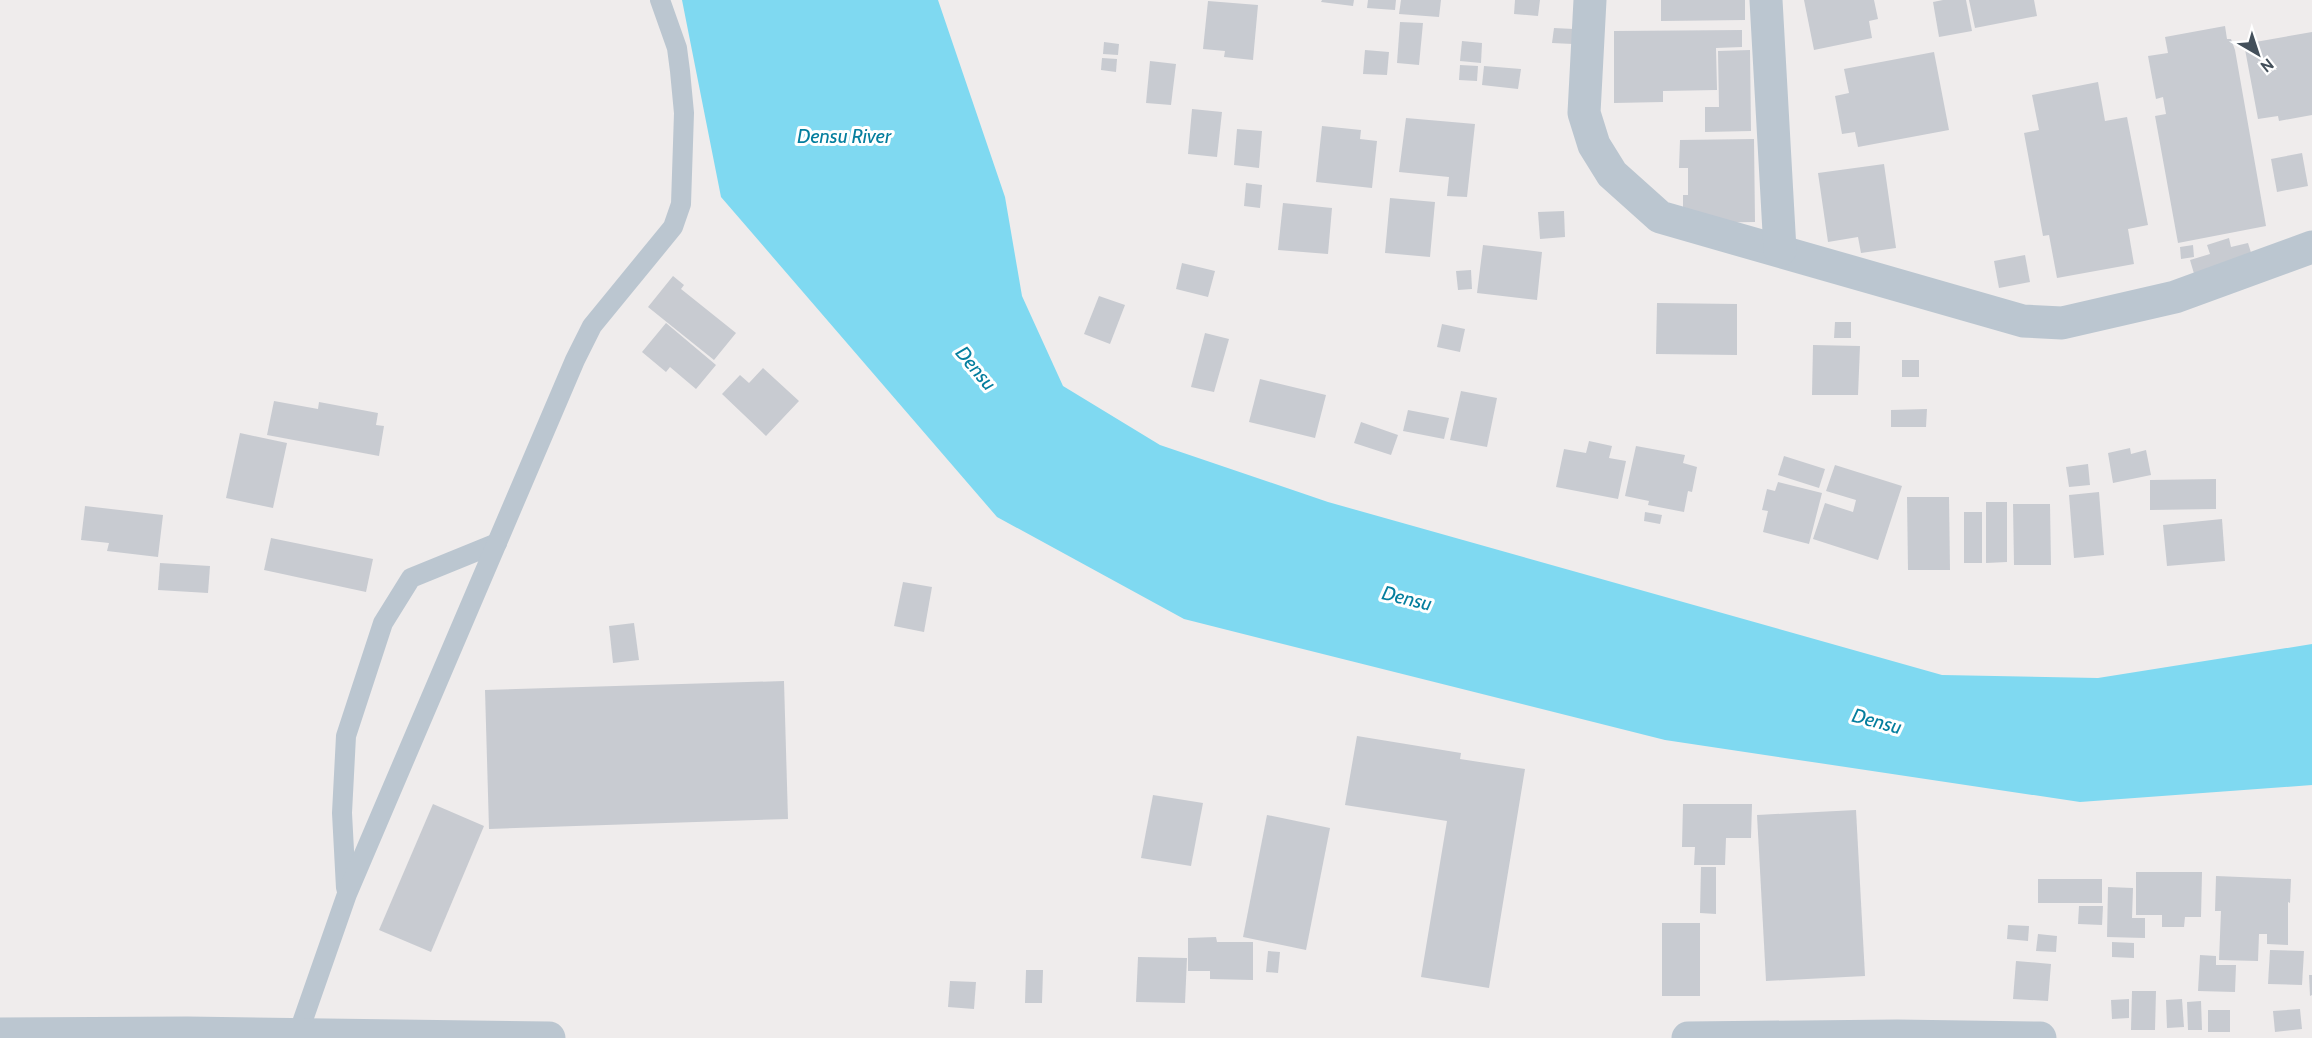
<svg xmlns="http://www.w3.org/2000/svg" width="2312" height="1038" viewBox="0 0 2312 1038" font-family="Cabin,sans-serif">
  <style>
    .water { fill: #7fd9f1 }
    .building { fill: #c8cbd1 }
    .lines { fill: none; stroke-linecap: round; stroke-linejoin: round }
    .service { stroke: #bbc6d0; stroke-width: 20 }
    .minor { stroke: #bbc6d0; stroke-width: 33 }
    .tertiary { stroke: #bbc6d0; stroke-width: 33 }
    .labels { text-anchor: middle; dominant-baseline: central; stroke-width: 6; stroke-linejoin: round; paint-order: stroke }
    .water-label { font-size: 20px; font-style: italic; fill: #047e9e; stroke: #fff }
  </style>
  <rect width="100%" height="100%" fill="#efecec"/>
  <!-- water -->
  <polygon class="water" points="682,0 938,0 1005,197 1022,296 1063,386 1160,445 1328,502 1942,675 2098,678 2312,644 2312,785 2080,802 1665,740 1184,619 997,517 721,197"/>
  <!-- building -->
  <g class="building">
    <polygon points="1322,0 1354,0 1353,6 1321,2"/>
    <polygon points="1368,0 1396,0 1395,10 1367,8"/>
    <polygon points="1401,0 1441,0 1439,17 1399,14"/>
    <polygon points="1515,0 1540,0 1538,16 1514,14"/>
    <polygon points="1661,0 1745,0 1745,20 1661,21"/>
    <polygon points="1804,0 1874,0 1878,19 1869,21 1872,38 1814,50"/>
    <polygon points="1943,0 1966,0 1972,31 1939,37 1933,2"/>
    <polygon points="1969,0 2034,0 2037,16 1975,28"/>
    <polygon points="1208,1 1258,5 1253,60 1224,57 1225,51 1203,49"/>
    <polygon points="1400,22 1423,23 1419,65 1397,63"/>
    <polygon points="2225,26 2227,39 2231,39 2235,50 2266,226 2178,243 2155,116 2166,114 2163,97 2156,99 2148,56 2168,53 2165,37"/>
    <polygon points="1554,28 1574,29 1573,44 1552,43"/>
    <polygon points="1742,30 1742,47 1716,48 1717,90 1663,91 1663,102 1614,103 1614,31"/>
    <polygon points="2312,32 2312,115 2279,121 2278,116 2258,119 2244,44"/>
    <polygon points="1462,41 1482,43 1481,63 1460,61"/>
    <polygon points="1104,42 1119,44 1118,55 1103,54"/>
    <polygon points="1365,50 1389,52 1387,75 1363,74"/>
    <polygon points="1750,50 1751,131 1705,132 1705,107 1719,107 1718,51"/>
    <polygon points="1934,52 1949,130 1858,147 1855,132 1842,134 1835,96 1849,93 1844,69"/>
    <polygon points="1102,58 1117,59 1116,72 1101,70"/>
    <polygon points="1150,61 1176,64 1171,105 1146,103"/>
    <polygon points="1460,65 1478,66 1477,81 1459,80"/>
    <polygon points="1484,66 1521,69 1518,89 1482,85"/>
    <polygon points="2098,82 2105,121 2127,117 2148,225 2128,229 2134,264 2057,278 2049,235 2043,236 2024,133 2039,130 2032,95"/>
    <polygon points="1192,109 1222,112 1217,157 1188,154"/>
    <polygon points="1406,118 1475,124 1467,197 1447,196 1449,177 1399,172"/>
    <polygon points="1322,126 1361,130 1360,139 1377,141 1372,188 1316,182"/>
    <polygon points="1237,129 1262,131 1259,168 1234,165"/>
    <polygon points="1754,139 1755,222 1683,223 1683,195 1688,195 1688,168 1679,168 1680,140"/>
    <polygon points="2302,153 2308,186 2277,192 2271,159"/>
    <polygon points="1884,164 1896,248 1861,253 1858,237 1828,242 1818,173"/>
    <polygon points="1246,183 1262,185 1260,208 1244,206"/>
    <polygon points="1390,198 1435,202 1430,257 1385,253"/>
    <polygon points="1283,203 1332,208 1328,254 1278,250"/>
    <polygon points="1564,211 1565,237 1540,239 1538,212"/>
    <polygon points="2229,238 2231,247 2248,243 2253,259 2195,277 2190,260 2210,254 2207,245"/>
    <polygon points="1483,245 1542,252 1537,300 1477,293"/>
    <polygon points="2193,245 2194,257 2181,259 2180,247"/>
    <polygon points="2025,255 2030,282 1999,288 1994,261"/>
    <polygon points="1182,263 1215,271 1208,297 1176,289"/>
    <polygon points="1471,270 1472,289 1458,290 1456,271"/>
    <polygon points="673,276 684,285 681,289 736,333 714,360 648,307"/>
    <polygon points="1099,296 1125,305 1110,344 1084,334"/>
    <polygon points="1657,303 1737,304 1737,355 1656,354"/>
    <polygon points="1835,322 1851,322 1851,338 1834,338"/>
    <polygon points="666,323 716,365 696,389 670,367 666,372 642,352"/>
    <polygon points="1442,324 1465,329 1460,352 1437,347"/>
    <polygon points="1205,333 1229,339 1214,392 1191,387"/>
    <polygon points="1813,345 1860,346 1858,395 1812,395"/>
    <rect x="1902" y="360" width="17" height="17"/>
    <polygon points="763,368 799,401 766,436 722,394 740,375 749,383"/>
    <polygon points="1260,379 1326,395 1315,438 1249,422"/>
    <polygon points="1461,391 1497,398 1487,447 1450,440"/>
    <polygon points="274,401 318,409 319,402 378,413 376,425 384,426 379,456 267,435"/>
    <polygon points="1927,409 1926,427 1891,427 1891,410"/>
    <polygon points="1408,410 1449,418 1444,439 1403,431"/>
    <polygon points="1361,422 1398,435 1391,455 1354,443"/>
    <polygon points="240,433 287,443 273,508 226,498"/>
    <polygon points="1589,441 1612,446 1609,458 1626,461 1618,499 1556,487 1564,449 1586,453"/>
    <polygon points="1636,446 1685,455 1683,463 1697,467 1692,492 1688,491 1684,512 1648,505 1649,501 1625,496"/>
    <polygon points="2130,448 2131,454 2146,450 2151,475 2113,483 2108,453"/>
    <polygon points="1784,456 1825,469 1819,488 1778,475"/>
    <polygon points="2088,464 2090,485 2069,487 2066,467"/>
    <polygon points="1835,465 1902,486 1878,560 1813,539 1825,503 1853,512 1856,500 1826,491"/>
    <polygon points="2216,479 2216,509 2150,510 2150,480"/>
    <polygon points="1778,482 1822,493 1809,544 1763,532 1768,511 1762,510 1767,489 1775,491"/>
    <polygon points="2099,492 2104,555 2074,558 2069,495"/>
    <polygon points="1907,497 1949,497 1950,570 1908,570"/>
    <polygon points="1986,502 2007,502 2007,562 1986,563"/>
    <polygon points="2013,504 2050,504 2051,565 2014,565"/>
    <polygon points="85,506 163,515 158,557 107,551 109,543 81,540"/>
    <polygon points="1645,512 1662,515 1660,524 1644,521"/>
    <rect x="1964" y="512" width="18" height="51"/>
    <polygon points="2222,519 2225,561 2167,566 2163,525"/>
    <polygon points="271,538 373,559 366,592 264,570"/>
    <polygon points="160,563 210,566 208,593 158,590"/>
    <polygon points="903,582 932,587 924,632 894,626"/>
    <polygon points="634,623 639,660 613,663 609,626"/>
    <polygon points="784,681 788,819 489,829 485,690"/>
    <polygon points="1357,736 1461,753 1460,759 1525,769 1489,988 1421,977 1447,821 1345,805"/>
    <polygon points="1153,795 1203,803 1191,866 1141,858"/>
    <polygon points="433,804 484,826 431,952 379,930"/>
    <polygon points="1683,804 1752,804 1751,838 1726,838 1725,865 1694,865 1695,847 1682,847"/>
    <polygon points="1856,810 1865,976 1766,981 1757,815"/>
    <polygon points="1267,815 1330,828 1306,950 1243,937"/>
    <polygon points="1701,867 1716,867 1716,914 1700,913"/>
    <polygon points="2136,872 2202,872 2201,917 2185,917 2184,927 2162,927 2162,915 2136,915"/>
    <polygon points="2216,876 2291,879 2290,903 2288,902 2288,945 2267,944 2267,934 2259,934 2258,961 2219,960 2221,911 2215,911"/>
    <rect x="2038" y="879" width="64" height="24"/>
    <polygon points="2108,887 2133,888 2132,918 2145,918 2145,938 2107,937"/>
    <polygon points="2079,906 2103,906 2102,925 2078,924"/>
    <rect x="1662" y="923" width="38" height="73"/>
    <polygon points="2008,925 2029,926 2028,941 2007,939"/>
    <polygon points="2038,934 2057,936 2056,952 2036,951"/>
    <polygon points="1216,937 1217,942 1253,942 1253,980 1210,979 1210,971 1188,971 1188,938"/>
    <polygon points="2112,942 2134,943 2134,958 2112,957"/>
    <polygon points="2270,950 2304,951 2302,985 2268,984"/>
    <polygon points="1268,951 1280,952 1278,973 1266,972"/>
    <polygon points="2200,955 2216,956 2216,965 2236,965 2235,992 2198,991"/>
    <polygon points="1138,957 1187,958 1185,1003 1136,1002"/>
    <polygon points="2016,961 2051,964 2048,1001 2013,999"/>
    <polygon points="1026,970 1043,970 1042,1003 1025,1003"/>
    <polygon points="2309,975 2312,975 2312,995 2310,996"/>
    <polygon points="950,981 976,982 974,1009 948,1007"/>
    <polygon points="2132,991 2156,991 2155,1030 2131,1030"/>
    <polygon points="2129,999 2129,1018 2112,1019 2111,1000"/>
    <polygon points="2182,999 2184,1027 2167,1028 2166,1000"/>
    <polygon points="2201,1001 2202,1030 2188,1030 2187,1002"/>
    <polygon points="2300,1009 2302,1029 2275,1032 2273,1011"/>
    <rect x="2208" y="1010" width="22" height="22"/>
  </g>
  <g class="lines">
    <!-- service -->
    <g class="service">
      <polyline points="346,888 342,813 346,736 383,623 411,578 497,543"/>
      <polyline points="297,1037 347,894 575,360 592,326 673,227 681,204 684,113 680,71 677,48 660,0"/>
    </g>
    <!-- minor -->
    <g class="minor">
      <polyline points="1590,0 1584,113 1594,145 1612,174 1660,217 2023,321 2062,323 2175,297 2312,247"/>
      <polyline points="1766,0 1780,250"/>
    </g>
    <!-- tertiary -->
    <g class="tertiary">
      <polyline points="0,1034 187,1033 549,1038"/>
      <polyline points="1688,1038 1897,1036 2040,1038"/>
    </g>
  </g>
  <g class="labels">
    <!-- water labels -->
    <g class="water-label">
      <text x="844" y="136">Densu River</text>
      <text transform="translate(976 368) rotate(50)">Densu</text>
      <text transform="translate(1407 598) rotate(14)">Densu</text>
      <text transform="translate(1877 721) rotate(15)">Densu</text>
    </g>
  </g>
  <!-- north arrow -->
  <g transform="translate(2258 54) rotate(141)" stroke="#ffffff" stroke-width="4.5" paint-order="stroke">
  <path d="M0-4.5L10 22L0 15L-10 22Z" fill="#434f5a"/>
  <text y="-9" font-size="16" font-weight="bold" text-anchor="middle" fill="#434f5a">N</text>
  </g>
</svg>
